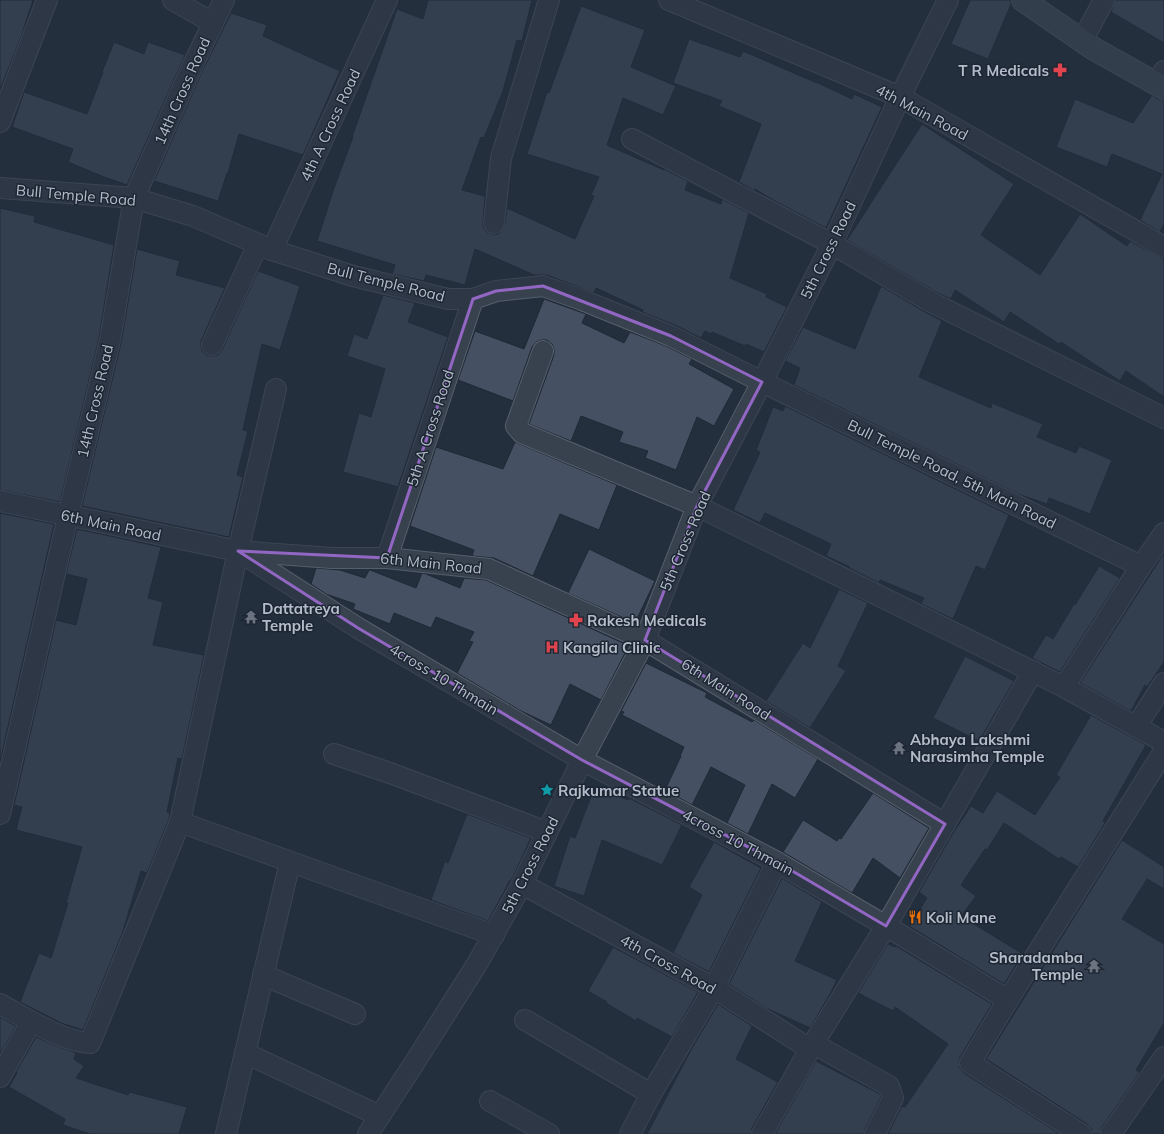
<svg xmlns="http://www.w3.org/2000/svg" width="1164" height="1134" viewBox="0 0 1164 1134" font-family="Mulish,sans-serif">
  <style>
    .building { fill: #455162; stroke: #1f2835 }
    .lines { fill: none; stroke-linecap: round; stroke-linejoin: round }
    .minor-casing { stroke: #565f6c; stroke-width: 22 }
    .secondary-casing { stroke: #565f6c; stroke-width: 24 }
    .minor { stroke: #38414e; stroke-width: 20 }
    .secondary { stroke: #465061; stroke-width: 22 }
    .marked { fill: none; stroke: #9266c3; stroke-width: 3; stroke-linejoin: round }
    .labels { text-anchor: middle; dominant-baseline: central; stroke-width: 3; stroke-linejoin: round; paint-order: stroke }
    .poi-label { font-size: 15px; font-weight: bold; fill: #b4bcc9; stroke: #1d2633; text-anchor: start }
    .street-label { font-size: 15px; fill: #b4bcc9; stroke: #1d2633 }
  </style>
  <rect width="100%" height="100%" fill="#242f3e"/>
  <!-- building -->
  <g class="building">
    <polygon points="0,0 33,0 21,37 1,87 0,87"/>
    <polygon points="428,0 532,0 522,41 517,40 503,91 484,138 481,137 462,190 485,196 483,222 483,227 487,232 492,234 498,234 503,229 505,224 507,208 575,239 594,196 591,195 599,177 527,154 547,92 549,93 581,6 645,30 631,67 676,86 663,115 623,98 607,145 664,170 664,169 688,181 685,190 721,204 722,199 749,213 730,278 767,294 766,297 787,307 764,352 746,344 745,346 712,332 711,334 705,331 701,338 675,325 642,312 643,310 596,288 594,293 547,275 534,275 475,249 465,285 426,275 424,281 392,274 395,265 317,241 334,188 353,137 352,137 397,9 423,19"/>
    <polygon points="970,0 1011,0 1011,4 988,59 951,44"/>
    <polygon points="1115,0 1164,0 1164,43 1111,12"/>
    <polygon points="231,13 267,25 263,36 340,71 303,155 239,134 228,173 227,173 218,201 154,181 201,74"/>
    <polygon points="689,39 740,57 743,51 817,83 818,83 852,99 854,94 882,107 826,228 773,200 755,189 755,191 739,182 761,124 719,106 722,101 673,83"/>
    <polygon points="114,42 144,54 148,42 185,55 127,185 104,177 68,162 73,149 12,127 24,92 87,114 103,72 102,72"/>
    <polygon points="1152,95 1158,99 1164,100 1164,224 1160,232 1140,220 1162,174 1112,154 1107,167 1056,147 1075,99 1133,123"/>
    <polygon points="922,124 1014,184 981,235 1040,275 1080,214 1127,246 1130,241 1164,259 1164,397 1126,371 1120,381 1061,342 1059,344 1010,312 1004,322 955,290 951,299 936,292 847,240"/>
    <polygon points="0,208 35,216 34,222 114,245 99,338 60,502 0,490"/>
    <polygon points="137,249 180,261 176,275 225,288 201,341 201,346 202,351 208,356 213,356 218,355 222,350 258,271 300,286 280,350 262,344 243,430 248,431 237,475 243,477 229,537 82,506 121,343"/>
    <polygon points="881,286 925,312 942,321 919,377 991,408 992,403 1043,424 1037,437 1076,453 1079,446 1112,460 1090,514 1049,498 1047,504 1018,494 794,385 800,368 785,361 803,327 855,349"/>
    <polygon points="383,295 415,303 408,322 448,337 398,487 343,472 359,413 371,417 385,369 347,356 354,334 367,339"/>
    <polygon points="544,299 586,314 582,323 624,343 630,332 666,346 692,359 689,364 734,389 714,426 697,417 676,470 645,458 648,451 619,442 623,432 581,416 571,441 529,424 554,355 554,349 552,344 547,340 541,340 536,342 532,347 513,401 458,380 475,331 524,349"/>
    <polygon points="785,406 1009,515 985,570 976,566 953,619 921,604 924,598 880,580 879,583 849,568 850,567 826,556 831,544 765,513 760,523 733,510 760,452 756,450 773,407 783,411"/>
    <polygon points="515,442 617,485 599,530 560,514 533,576 494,558 472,556 474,550 410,526 436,447 503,469"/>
    <polygon points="0,513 54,524 0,762"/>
    <polygon points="77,529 161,547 148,598 163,602 153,645 204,655 182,759 178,758 167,812 170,813 169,819 147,873 141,871 122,934 83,1030 61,1023 20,1002 39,953 51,958 68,903 66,903 82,847 16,830 22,807 14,805 56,620 76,625 87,579 66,574"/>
    <polygon points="589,549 655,581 635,623 568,593"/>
    <polygon points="1164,553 1164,662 1147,687 1145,685 1131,711 1080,683"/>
    <polygon points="1099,566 1120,578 1060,672 1032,658 1046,635 1053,639 1074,604 1075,605"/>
    <polygon points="316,568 340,570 365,578 369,570 370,570 416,588 422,573 426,574 460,588 464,578 486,580 625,644 622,651 625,653 601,700 570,684 551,725 521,711 457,673 473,642 469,641 474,632 436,617 431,628 394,613 390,624 353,609 355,604 326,594 311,584"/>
    <polygon points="839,589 868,603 838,666 846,671 810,728 766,701 803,643 810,648"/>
    <polygon points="965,656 1014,681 979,741 933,718"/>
    <polygon points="646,663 707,693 705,697 752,722 754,720 818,759 795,798 772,784 748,834 727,823 745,785 711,767 692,805 665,790 681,756 680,756 684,747 622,715 624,712 621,711"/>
    <polygon points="1091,715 1146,745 1103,821 1105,823 1078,867 1061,857 1059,859 1004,823 987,850 985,849 961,885 976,896 961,916 1023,954 1004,984 909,926 927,898 919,892 953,833 971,806 983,813 997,791 1035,815 1060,777 1056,775"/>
    <polygon points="595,786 628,800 629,798 682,825 662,865 602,840 584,896 554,886 570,836 575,838"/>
    <polygon points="873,793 929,828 900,878 873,858 852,893 783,852 803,820 837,841 839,838 841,839"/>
    <polygon points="467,814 531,838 512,879 510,881 509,881 506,888 488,921 431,900 445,861 448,863"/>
    <polygon points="1122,840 1164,867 1164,889 1147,879 1122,919 1164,944 1164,1023 1136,1070 1140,1072 1102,1127 1100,1134 1092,1134 1091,1128 1087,1124 986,1059"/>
    <polygon points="714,842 761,868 709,972 673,953 702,895 689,887"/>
    <polygon points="782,878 822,902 795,961 837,980 830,994 810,1028 766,1008 729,984"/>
    <polygon points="888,944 895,947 896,946 992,1004 960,1057 959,1062 960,1068 964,1073 1060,1134 888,1134 902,1106 905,1107 948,1044 895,1007 893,1011 858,993"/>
    <polygon points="613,947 698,992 672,1037 637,1018 636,1021 606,1003 607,1002 588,991"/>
    <polygon points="718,1004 752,1026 736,1059 778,1082 752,1128 751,1134 647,1134 692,1048"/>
    <polygon points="0,1017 16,1026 0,1054"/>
    <polygon points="36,1037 52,1044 76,1053 74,1059 84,1066 76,1078 128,1095 129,1092 187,1107 179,1134 90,1134 63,1125 65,1119 9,1087 17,1073 16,1072"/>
    <polygon points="816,1061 880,1094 881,1097 865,1129 864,1134 775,1134"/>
  </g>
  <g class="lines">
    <!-- minor casing -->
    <g class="minor-casing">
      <g id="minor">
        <polyline points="173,0 213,23"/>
        <polyline points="669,0 900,97 1164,247"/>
        <polyline points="1082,41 1104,0"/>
        <polyline points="1156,83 1164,71"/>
        <polyline points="0,122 47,0"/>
        <polyline points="632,139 832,244 931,302 1164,418"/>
        <polyline points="0,188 134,198 193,216 272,250 353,276 448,299 473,299 496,291 543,286 582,300 671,336 762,382 1141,566"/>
        <polyline points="494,223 501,158 549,0"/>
        <polyline points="272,250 387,0"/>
        <polyline points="212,345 258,244"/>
        <polyline points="543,351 516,426 522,433 697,506 1064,687 1164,742"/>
        <polyline points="0,501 238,551 332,558 387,558 489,569 645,640 945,824"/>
        <polyline points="238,551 276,389"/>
        <polyline points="387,558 473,299"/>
        <polyline points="1064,687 1141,566 1164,533"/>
        <polyline points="1136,727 1164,683"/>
        <polyline points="334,754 390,773 547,832"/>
        <polyline points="0,814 68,516 110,340 134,198 191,69 224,0"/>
        <polyline points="522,884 714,988 810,1049"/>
        <polyline points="494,935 180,822 238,551 358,628 582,760 777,862 886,926 1008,1000 970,1063 1081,1134"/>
        <polyline points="263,975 355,1014"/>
        <polyline points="1008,1000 1164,751"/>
        <path d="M0 1004C24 1017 63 1042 90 1043L180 822"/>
        <polyline points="525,1020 651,1094"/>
        <polyline points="814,1044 889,1086 893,1098 875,1134"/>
        <polyline points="245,1053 380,1116"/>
        <polyline points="0,1077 31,1022"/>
        <polyline points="490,1101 549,1134"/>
        <polyline points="226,1134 290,862"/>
        <polyline points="368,1134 415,1062 477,964 522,884 582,760 645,640 697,506 762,382 832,244 900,97 948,0"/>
        <polyline points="630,1134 651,1094 714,988 777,862"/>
        <polyline points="762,1134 810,1049 886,926 1033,671"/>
        <polyline points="1111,1134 1164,1057"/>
      </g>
    </g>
    <!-- secondary casing -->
    <g class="secondary-casing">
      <polyline id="secondary" points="1023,0 1094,49 1164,88"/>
    </g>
    <!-- minor -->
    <use href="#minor" class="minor"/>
    <!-- secondary -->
    <use href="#secondary" class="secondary"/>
  </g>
  <!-- marked area -->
  <path d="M0 0H1164V1134H0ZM543 286 671 336 762 382 697 506 645 640 945 824 886 926 777 862 582 760 358 628 238 551 387 558 473 299 496 291Z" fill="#242f3e" fill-opacity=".55" fill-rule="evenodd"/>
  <path class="marked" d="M543 286 671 336 762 382 697 506 645 640 945 824 886 926 777 862 582 760 358 628 238 551 387 558 473 299 496 291Z"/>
  <!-- icons -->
  <defs>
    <g id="pharmacy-bare" transform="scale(1.08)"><path d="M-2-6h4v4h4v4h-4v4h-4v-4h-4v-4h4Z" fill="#e0444e" stroke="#1d2633" stroke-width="2.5" paint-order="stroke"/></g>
    <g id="temple-bare" transform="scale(1.08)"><path d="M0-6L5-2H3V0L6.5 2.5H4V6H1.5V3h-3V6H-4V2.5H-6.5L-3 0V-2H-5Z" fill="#6b7280" stroke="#1d2633" stroke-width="2.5" paint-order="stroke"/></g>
    <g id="hospital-bare" transform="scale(1.08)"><path d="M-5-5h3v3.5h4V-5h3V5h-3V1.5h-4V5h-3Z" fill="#e0444e" stroke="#1d2633" stroke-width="2.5" paint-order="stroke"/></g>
    <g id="sight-bare" transform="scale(1.08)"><path d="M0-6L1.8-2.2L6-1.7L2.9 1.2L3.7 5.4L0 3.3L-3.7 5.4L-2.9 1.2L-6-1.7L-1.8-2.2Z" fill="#0f9aa8" stroke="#1d2633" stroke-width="2.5" paint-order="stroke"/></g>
    <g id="restaurant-bare" transform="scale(1.08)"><path d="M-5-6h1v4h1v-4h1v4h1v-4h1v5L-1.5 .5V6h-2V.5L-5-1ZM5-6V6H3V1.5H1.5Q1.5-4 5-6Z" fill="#e8710a" stroke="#1d2633" stroke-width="2.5" paint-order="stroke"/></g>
  </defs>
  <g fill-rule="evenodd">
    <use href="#pharmacy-bare" x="1060" y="70"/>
    <use href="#temple-bare" x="251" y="617"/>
    <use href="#pharmacy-bare" x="576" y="620"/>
    <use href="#hospital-bare" x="552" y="647"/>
    <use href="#temple-bare" x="899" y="748"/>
    <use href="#sight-bare" x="547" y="790"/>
    <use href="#restaurant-bare" x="915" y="917"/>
    <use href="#temple-bare" x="1094" y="966"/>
  </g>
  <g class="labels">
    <!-- poi labels -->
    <g class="poi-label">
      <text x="1049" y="70" text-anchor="end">T R Medicals</text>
      <text x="262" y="608">Dattatreya<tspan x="262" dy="17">Temple</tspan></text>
      <text x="587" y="620">Rakesh Medicals</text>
      <text x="563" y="647">Kangila Clinic</text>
      <text x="910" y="739">Abhaya Lakshmi<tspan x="910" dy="17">Narasimha Temple</tspan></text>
      <text x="558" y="790">Rajkumar Statue</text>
      <text x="926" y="917">Koli Mane</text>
      <text x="1083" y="957" text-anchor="end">Sharadamba<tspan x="1083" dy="17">Temple</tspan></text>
    </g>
    <!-- street labels -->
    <g class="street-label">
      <text transform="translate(182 91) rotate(-66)">14th Cross Road</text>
      <text transform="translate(922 112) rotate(28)">4th Main Road</text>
      <text transform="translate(330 125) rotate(-65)">4th A Cross Road</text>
      <text transform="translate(76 195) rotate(5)">Bull Temple Road</text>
      <text transform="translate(828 250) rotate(-64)">5th Cross Road</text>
      <text transform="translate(386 282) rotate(14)">Bull Temple Road</text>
      <text transform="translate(95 401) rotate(-77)">14th Cross Road</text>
      <text transform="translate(430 428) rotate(-72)">5th A Cross Road</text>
      <text transform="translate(952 474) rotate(26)">Bull Temple Road, 5th Main Road</text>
      <text transform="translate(111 525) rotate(12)">6th Main Road</text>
      <text transform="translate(685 541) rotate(-67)">5th Cross Road</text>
      <text transform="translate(431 563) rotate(6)">6th Main Road</text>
      <text transform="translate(444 679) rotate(31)">4cross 10 Thmain</text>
      <text transform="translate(726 689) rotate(32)">6th Main Road</text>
      <text transform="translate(738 842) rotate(28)">4cross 10 Thmain</text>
      <text transform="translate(530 865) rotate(-63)">5th Cross Road</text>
      <text transform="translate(668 964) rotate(29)">4th Cross Road</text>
    </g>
  </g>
</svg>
